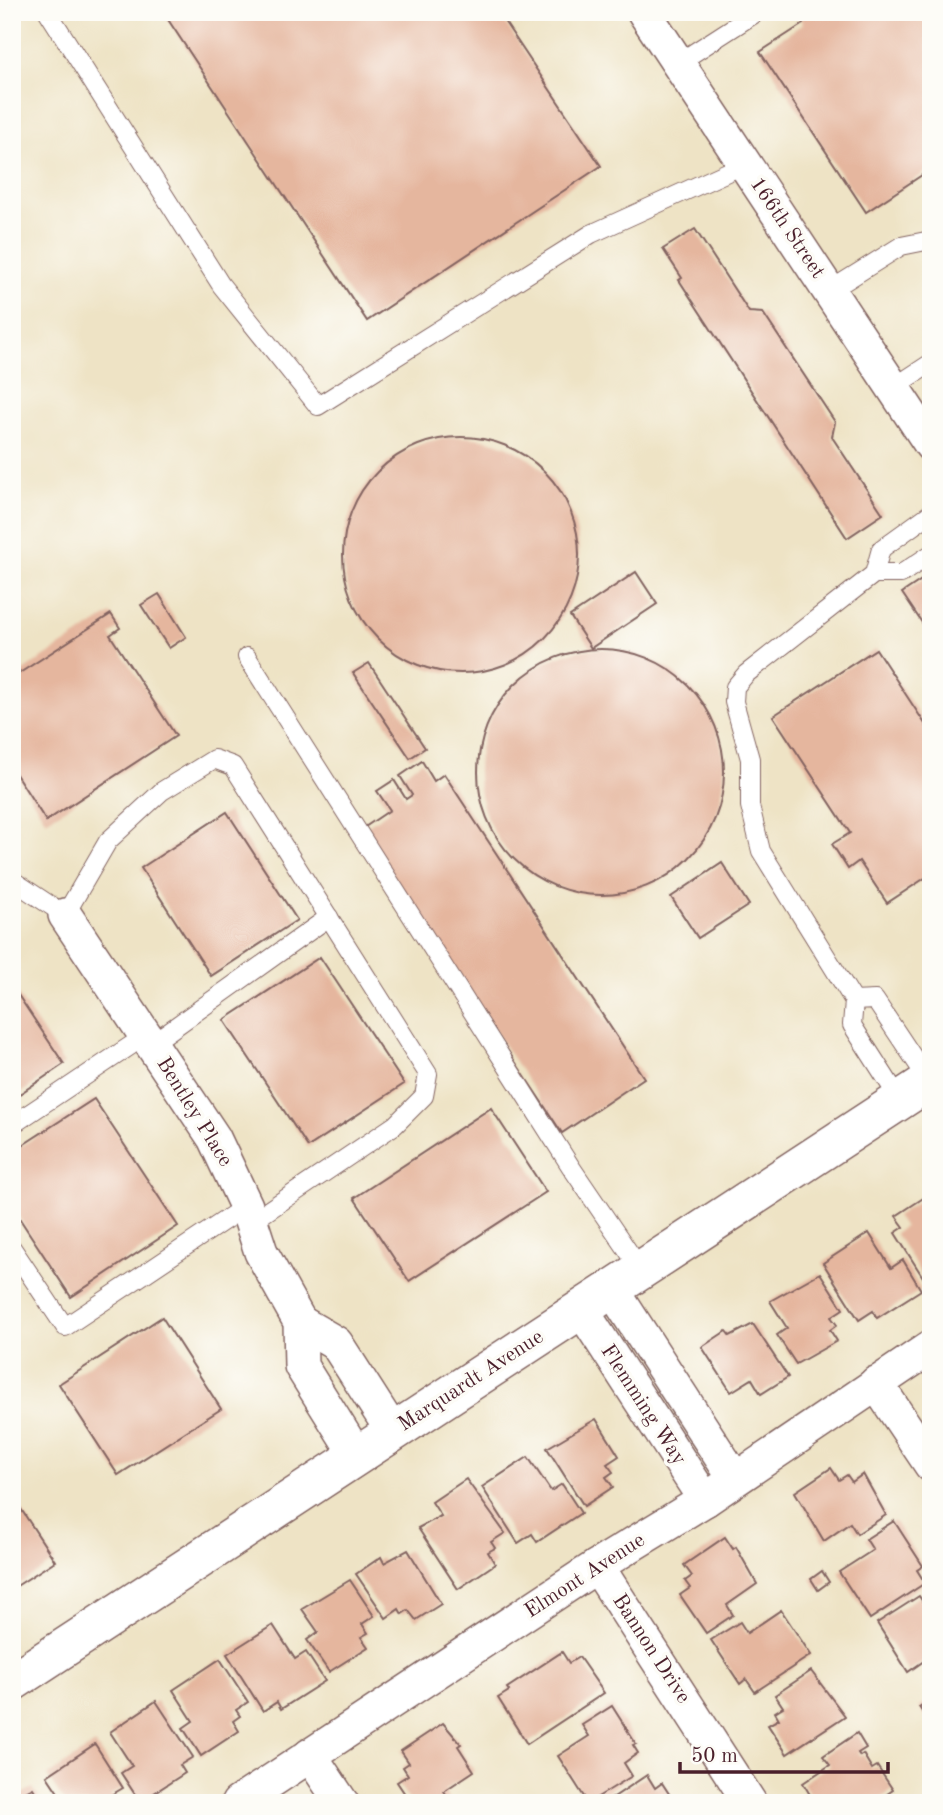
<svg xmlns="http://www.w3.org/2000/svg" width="943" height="1815" viewBox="0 0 943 1815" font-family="'Old Standard TT',serif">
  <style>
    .building { fill: #e5b69e }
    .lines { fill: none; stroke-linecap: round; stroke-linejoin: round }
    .service-casing { stroke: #836461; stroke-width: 20 }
    .minor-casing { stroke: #836461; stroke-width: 36 }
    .secondary-casing { stroke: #836461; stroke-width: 41 }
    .service { stroke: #fff; stroke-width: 18 }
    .minor { stroke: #fff; stroke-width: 33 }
    .secondary { stroke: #fff; stroke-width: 38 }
    .labels { text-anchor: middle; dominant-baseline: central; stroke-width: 7; stroke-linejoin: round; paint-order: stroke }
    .street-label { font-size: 21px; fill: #4a1f2b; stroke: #fdfcf7 }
  </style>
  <rect width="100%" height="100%" fill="#fdfcf7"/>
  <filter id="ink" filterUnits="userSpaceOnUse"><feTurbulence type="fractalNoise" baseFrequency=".0143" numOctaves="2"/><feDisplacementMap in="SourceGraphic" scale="14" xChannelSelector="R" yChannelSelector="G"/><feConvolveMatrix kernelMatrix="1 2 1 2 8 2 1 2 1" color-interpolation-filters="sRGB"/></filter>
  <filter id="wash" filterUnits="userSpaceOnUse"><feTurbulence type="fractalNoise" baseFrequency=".00686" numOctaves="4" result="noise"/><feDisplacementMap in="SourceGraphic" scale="28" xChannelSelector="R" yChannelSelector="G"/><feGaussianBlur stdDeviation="1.57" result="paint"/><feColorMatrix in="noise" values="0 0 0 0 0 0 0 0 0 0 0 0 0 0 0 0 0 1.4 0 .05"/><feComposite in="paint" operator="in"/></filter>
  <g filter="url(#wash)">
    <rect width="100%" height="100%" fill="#eee3c5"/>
    <g id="blocks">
      <!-- building -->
      <g class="building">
        <polygon points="163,12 498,12 601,166 367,321"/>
        <polygon points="796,12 931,12 931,169 866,212 760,52 803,24"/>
        <polygon points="695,229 749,312 763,313 835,422 832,437 883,514 847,538 679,280 682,278 663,249"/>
        <circle cx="461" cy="555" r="118"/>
        <polygon points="636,572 657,604 591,648 570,616"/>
        <polygon points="926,577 931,585 931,636 902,593"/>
        <polygon points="159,594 186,637 169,648 141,605"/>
        <polygon points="111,614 120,628 110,635 176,736 46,821 12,768 12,678"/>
        <polygon points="876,649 931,733 931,874 887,903 859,861 848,869 832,844 850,833 773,716"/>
        <circle cx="601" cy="772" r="123"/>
        <polygon points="369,663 425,748 410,758 353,673"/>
        <polygon points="422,761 434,781 444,774 644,1078 562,1133 362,829 390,810 377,791 394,780 406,799 412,795 400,776"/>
        <polygon points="227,812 297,920 211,976 141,868"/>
        <polygon points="722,863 749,905 698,938 671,897"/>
        <polygon points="320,957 404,1084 308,1147 224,1020"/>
        <polygon points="12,986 64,1064 12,1099"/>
        <polygon points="94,1099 178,1226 71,1297 12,1207 12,1152"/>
        <polygon points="491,1108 546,1192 409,1281 354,1198"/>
        <polygon points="931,1193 931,1279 926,1282 895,1233 904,1227 896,1216"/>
        <polygon points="869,1233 891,1268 903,1260 921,1290 877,1318 873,1311 859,1320 823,1263"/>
        <polygon points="820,1273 843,1309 831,1317 837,1325 830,1330 837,1341 796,1364 777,1335 787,1328 770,1301"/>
        <polygon points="162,1317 221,1409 118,1475 59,1384"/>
        <polygon points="753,1324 788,1377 761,1394 752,1379 731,1392 702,1347 726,1331 730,1336"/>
        <polygon points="596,1419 619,1456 607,1464 613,1472 606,1477 613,1487 584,1506 547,1448"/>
        <polygon points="528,1457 551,1491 562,1484 581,1513 537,1542 532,1534 518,1543 482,1487"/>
        <polygon points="831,1468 839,1480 847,1475 852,1482 863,1474 886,1515 857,1534 850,1523 824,1541 795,1492"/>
        <polygon points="466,1479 505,1533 491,1542 495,1548 488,1552 495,1564 458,1589 418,1528 441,1516 432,1502"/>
        <polygon points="17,1503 55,1561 12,1589 12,1506"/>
        <polygon points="894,1521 923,1566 917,1570 925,1583 870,1619 839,1572 873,1550 866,1539"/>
        <polygon points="725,1537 733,1549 736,1547 757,1584 727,1605 733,1615 706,1633 680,1595 690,1588 685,1581 692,1576 684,1565"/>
        <polygon points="408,1550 441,1604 416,1620 408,1610 402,1614 399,1609 386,1618 356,1574 381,1557 384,1563"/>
        <polygon points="822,1571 829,1582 818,1590 811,1579"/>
        <polygon points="350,1580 374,1616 362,1624 368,1633 361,1637 368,1647 329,1672 307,1640 318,1632 302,1609"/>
        <polygon points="919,1596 927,1608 931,1606 931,1656 908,1672 877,1623"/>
        <polygon points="781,1610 811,1655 755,1692 746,1679 740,1684 711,1640 740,1622 747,1633"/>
        <polygon points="273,1625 295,1659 306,1652 325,1681 281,1709 277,1702 263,1711 227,1654"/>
        <polygon points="562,1652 569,1663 579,1657 604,1693 527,1744 498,1698 509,1691 507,1688"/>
        <polygon points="220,1659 248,1702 236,1710 240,1716 233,1721 239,1731 201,1756 183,1728 193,1721 173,1690"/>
        <polygon points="811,1671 845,1716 787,1754 768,1725 779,1719 775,1712 783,1707 775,1695"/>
        <polygon points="931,1699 931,1725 919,1707"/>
        <polygon points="156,1701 193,1757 180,1765 185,1773 140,1802 121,1773 132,1766 110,1732"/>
        <polygon points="612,1706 636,1744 633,1745 638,1753 624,1763 632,1776 588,1803 558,1756 589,1736 582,1725"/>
        <polygon points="443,1723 461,1744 458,1746 474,1771 444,1791 450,1800 447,1803 411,1803 397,1782 408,1775 403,1767 409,1763 401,1751"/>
        <polygon points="857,1733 866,1748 858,1753 860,1756 863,1754 872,1769 877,1766 893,1790 874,1803 815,1803 803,1783 830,1765 823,1756"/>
        <polygon points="95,1744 123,1788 111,1795 116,1803 65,1803 47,1776"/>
        <polygon points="647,1775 655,1788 662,1783 675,1803 605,1803"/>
        <polygon points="33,1788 42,1803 12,1803 12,1799"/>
      </g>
    </g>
  </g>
  <g filter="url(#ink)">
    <use href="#blocks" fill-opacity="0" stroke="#836461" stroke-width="2"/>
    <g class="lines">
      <!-- service casing -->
      <g class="service-casing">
        <g id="service">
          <polyline points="48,12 221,285 318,406 591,234 745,164"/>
          <polyline points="678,63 754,14 753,12"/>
          <polyline points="829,291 901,246 931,240"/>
          <polyline points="893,388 931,363"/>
          <polyline points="874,574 901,574 931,554"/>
          <polyline points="247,657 571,1167 641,1270"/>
          <polyline points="12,880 65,915 108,841 162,791 214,759 233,766 428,1074 424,1096 395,1125 251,1222"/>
          <polyline points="854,1001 875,1000 929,1081"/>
          <polyline points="151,1044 329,917"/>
          <polyline points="900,1100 852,1025 854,1001 761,851 750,806 750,759 734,702 735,687 746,674 874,574 881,549 931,513"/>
          <polyline points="12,1125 145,1036"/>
          <polyline points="12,1248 65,1327 246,1206"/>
        </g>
      </g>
      <!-- minor casing -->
      <g class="minor-casing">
        <g id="minor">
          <polyline points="644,12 931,445"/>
          <polyline points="65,915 214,1138 246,1206 261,1252 300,1322 301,1366 357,1456"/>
          <polyline points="612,1289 735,1479"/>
          <polyline points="581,1309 705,1500"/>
          <polyline points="300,1322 336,1343 393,1432"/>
          <polyline points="876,1383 931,1465"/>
          <polyline points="597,1566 750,1803"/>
          <polyline points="310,1755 342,1803"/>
          <polyline points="238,1803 597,1566 705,1500 931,1347"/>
        </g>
      </g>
      <!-- secondary casing -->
      <g class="secondary-casing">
        <polyline id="secondary" points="12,1682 931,1080"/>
      </g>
      <!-- service -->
      <use href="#service" class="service"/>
      <!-- minor -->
      <use href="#minor" class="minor"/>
      <!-- secondary -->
      <use href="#secondary" class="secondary"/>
    </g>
  </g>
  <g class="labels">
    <!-- street labels -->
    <g class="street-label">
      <text transform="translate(787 228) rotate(56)">166th Street</text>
      <text transform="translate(194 1112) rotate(58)">Bentley Place</text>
      <text transform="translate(471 1381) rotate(-33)">Marquardt Avenue</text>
      <text transform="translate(643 1405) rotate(57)">Flemming Way</text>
      <text transform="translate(585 1576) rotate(-33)">Elmont Avenue</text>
      <text transform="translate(651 1649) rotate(57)">Bannon Drive</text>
    </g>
  </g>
  <!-- margin -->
  <rect width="943" height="1815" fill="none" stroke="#fdfcf7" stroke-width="42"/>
  <!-- scale -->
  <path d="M680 1762v10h208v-10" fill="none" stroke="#4a1f2b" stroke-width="3.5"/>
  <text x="691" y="1762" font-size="21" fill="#4a1f2b" stroke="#fdfcf7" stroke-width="5" paint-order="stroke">50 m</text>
</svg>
